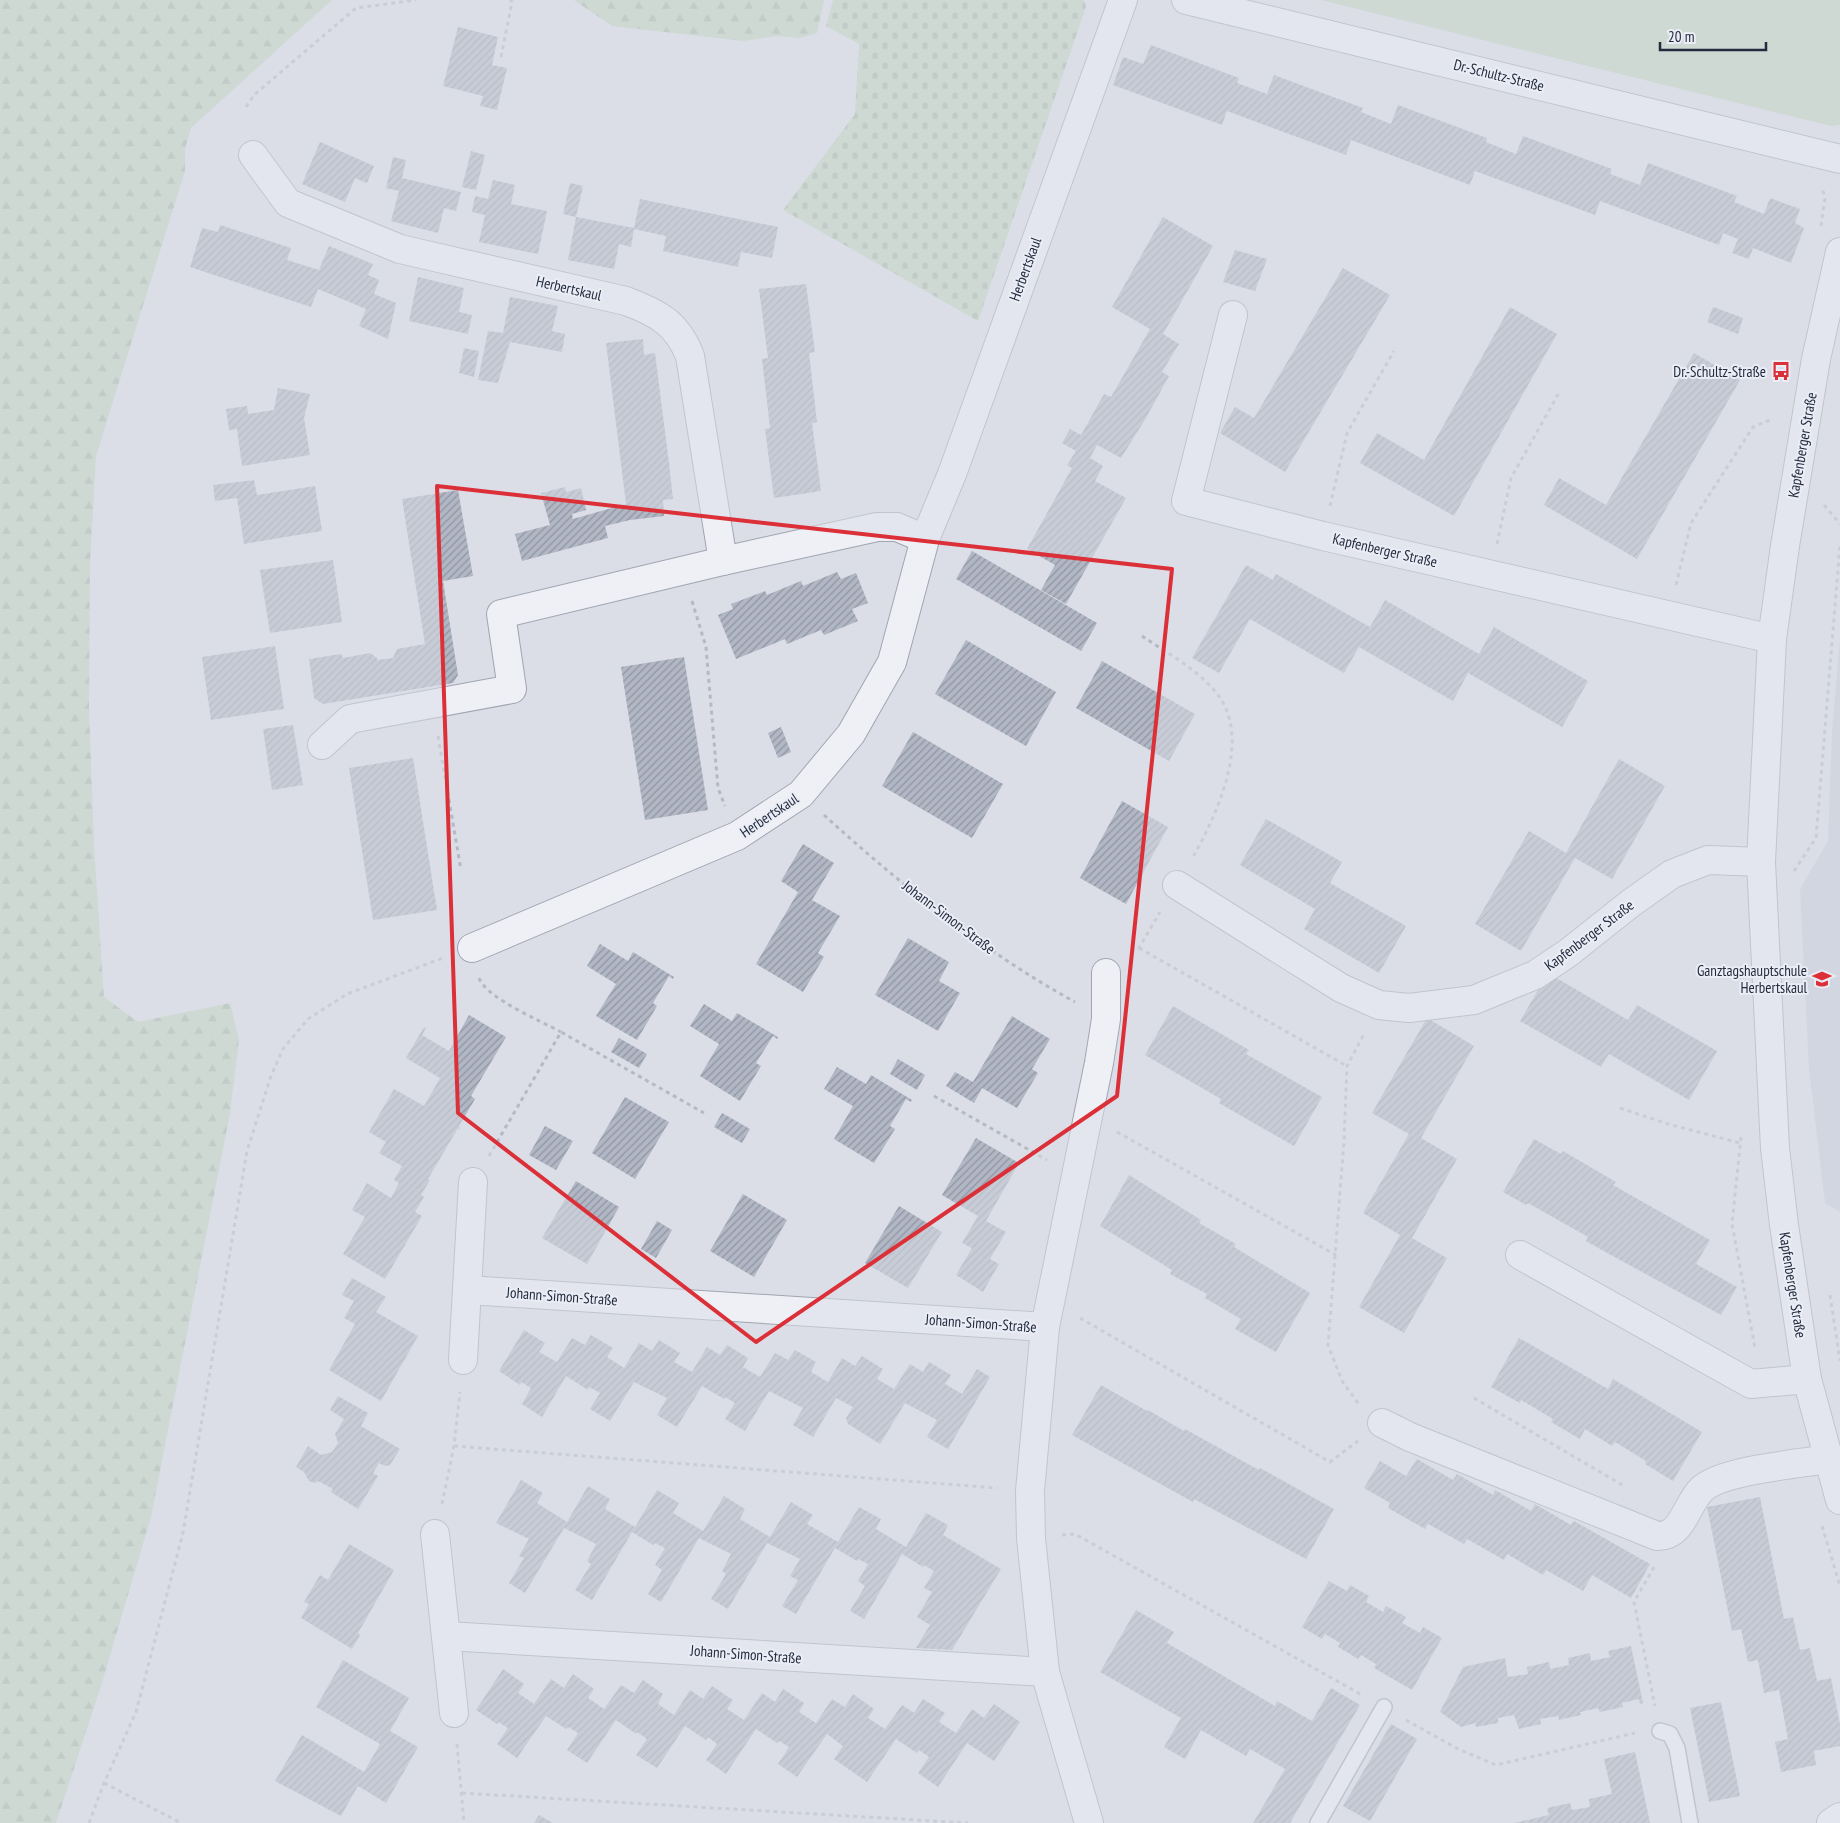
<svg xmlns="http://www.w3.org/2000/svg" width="1840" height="1823" viewBox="0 0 1840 1823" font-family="'PT Sans Narrow',sans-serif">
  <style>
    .built { fill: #c8cdd9 }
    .forest { fill: url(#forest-firs) }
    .cemetery { fill: url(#cemetery-stones) }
    .park { fill: #bed2bb }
    .building { fill: url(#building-hatch) }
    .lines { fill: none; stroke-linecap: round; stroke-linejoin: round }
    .lane-casing { stroke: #a0a5b1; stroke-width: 18 }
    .street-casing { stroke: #a0a5b1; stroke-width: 30 }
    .path { stroke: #b5b9c2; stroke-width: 3; stroke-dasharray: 4 4; stroke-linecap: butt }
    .lane { stroke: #eef0f5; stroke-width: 15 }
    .street { stroke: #eef0f5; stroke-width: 28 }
    .marked { fill: none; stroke: #dc3039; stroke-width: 4; stroke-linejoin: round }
    .labels { text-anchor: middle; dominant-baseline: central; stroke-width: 4; stroke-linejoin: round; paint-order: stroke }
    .street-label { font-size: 15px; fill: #232b3e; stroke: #eaedf5 }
    .poi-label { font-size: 15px; fill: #232b3e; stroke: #eaedf5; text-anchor: end }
  </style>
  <defs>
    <pattern id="forest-firs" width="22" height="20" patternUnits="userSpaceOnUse" patternTransform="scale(1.25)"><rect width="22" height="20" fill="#bed2bb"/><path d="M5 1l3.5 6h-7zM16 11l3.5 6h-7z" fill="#a3b4a2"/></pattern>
    <pattern id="cemetery-stones" width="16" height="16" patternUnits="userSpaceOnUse" patternTransform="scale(1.25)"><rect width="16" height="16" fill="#bed2bb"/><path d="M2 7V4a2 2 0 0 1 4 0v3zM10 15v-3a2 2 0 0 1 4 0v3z" fill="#a3b4a2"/></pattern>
    <pattern id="building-hatch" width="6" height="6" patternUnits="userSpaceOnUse" patternTransform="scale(1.25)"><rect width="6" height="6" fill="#b1b7c4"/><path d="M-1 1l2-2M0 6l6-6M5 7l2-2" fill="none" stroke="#9095a1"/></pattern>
  </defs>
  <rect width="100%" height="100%" fill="#dbdee7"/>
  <!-- built -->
  <polygon class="built" points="1840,639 1840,1212 1825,1203 1809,1069 1800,889 1828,841 1832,731"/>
  <!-- forest -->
  <g class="forest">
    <polygon points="0,0 332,0 191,128 185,149 185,171 96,456 90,563 89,708 94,846 104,997 138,1022 230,1003 239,1040 230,1113 151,1517 101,1686 56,1823 0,1823"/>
    <polygon points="574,0 824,0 817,33 799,38 777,36 743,41 612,26"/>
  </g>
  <!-- cemetery -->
  <polygon class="cemetery" points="833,0 1084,0 1086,7 978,321 783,210 855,114 859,44 826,26"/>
  <!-- park -->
  <polygon class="park" points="1321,0 1840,0 1840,125 1831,126"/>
  <!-- building -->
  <g class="building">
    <polygon points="458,27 498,37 492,65 507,68 497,110 480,106 483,96 443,86"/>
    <polygon points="1151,45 1239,78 1237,83 1267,94 1274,75 1363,108 1361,112 1391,124 1398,105 1487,138 1486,142 1516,154 1523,136 1612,169 1610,174 1640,185 1648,163 1737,196 1734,202 1764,214 1770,198 1800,209 1795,223 1804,228 1791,263 1753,248 1749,259 1732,253 1738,239 1723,233 1719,245 1600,201 1595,215 1475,171 1470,185 1351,140 1346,155 1227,111 1222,125 1113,85 1123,57 1143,64"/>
    <polygon points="320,142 374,166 367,183 355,178 345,202 302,184"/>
    <polygon points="471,151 485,155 476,190 462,187"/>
    <polygon points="393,157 406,160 402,178 461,192 456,211 444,208 438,233 391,221 399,191 386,188"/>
    <polygon points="493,180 515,185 511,204 547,211 538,254 479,242 485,215 472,212 475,196 488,199"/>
    <polygon points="570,183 583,186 576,217 563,214"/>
    <polygon points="640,199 778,227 772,258 741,252 738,267 663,251 666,236 634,229 631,247 619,244 614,269 568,260 576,217 634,228"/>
    <polygon points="1163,217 1213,246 1163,334 1179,344 1162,372 1169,376 1146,418 1121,458 1097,445 1090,458 1103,466 1095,481 1126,498 1066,604 1041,590 1055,565 1027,549 1072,468 1067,465 1076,451 1062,443 1070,429 1081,435 1104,394 1111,397 1150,329 1112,307"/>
    <polygon points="220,225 291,248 287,260 319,270 329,246 373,264 368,275 379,280 374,294 396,303 388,339 359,326 366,309 318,289 311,307 190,267 202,228 218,232"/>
    <polygon points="1235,250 1267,259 1255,291 1223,282"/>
    <polygon points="1343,268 1390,295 1285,472 1220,433 1235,407 1254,418"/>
    <polygon points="418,277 464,288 459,312 472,315 468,334 409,321"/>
    <polygon points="806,284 815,352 809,353 817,422 812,423 821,491 774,498 765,429 770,428 762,359 768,358 759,289"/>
    <polygon points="510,297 558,306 552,331 565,334 562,352 510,342 498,383 478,380 488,331 503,333"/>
    <polygon points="1510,307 1557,334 1454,516 1360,463 1377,433 1424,460"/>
    <polygon points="1713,307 1743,318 1738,334 1707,322"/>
    <polygon points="643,339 644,355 655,353 669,463 673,499 663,500 664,516 630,520 605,526 608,538 522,561 515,534 550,525 541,493 565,487 566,492 581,488 586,510 572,514 573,519 626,504 606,343"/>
    <polygon points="464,348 479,351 474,377 459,373"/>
    <polygon points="1694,353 1740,380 1637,559 1544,505 1559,478 1606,505"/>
    <polygon points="278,388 310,394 304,418 310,455 242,466 237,429 229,430 226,409 247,406 248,414 274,410"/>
    <polygon points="254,480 257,495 315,486 322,531 244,544 237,498 215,501 213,485"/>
    <polygon points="458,490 473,576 443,581 458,675 453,683 323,704 314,698 309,659 341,654 343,658 370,653 377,658 377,660 393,658 397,649 425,644 402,499"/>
    <polygon points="972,551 1097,623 1081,651 956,579"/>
    <polygon points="333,560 342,622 270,633 260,570"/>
    <polygon points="1246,565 1273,580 1276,574 1370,627 1385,600 1479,654 1494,627 1588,681 1562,727 1468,673 1453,701 1359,647 1344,673 1250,619 1219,673 1192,658"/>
    <polygon points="837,572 841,579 856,573 868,603 852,609 858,621 824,635 821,630 787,644 785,639 736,659 718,615 733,609 731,604 765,591 767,595 801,581 803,586"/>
    <polygon points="966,640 1056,692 1026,746 935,694"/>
    <polygon points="275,646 284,709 211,720 202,657"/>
    <polygon points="684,657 708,810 645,820 621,667"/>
    <polygon points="1102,661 1195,714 1169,761 1076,708"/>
    <polygon points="293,725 303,785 272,790 263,729"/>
    <polygon points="781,727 791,752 778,758 768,733"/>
    <polygon points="913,732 1003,784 972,838 882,786"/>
    <polygon points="413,758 437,910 373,920 349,768"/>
    <polygon points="1619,759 1665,786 1612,879 1575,858 1521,951 1475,924 1529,831 1566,853"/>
    <polygon points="1122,801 1168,827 1126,904 1080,878"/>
    <polygon points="1266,819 1342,862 1330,883 1406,926 1379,973 1304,929 1315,909 1240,865"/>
    <polygon points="803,844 834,863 812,900 840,916 818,953 824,957 803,992 756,964 798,892 781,881"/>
    <polygon points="908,938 949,962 939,981 960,993 938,1031 875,995"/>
    <polygon points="600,944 628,961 633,952 674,977 673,979 669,976 653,1003 657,1006 637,1040 596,1016 616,984 587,966"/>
    <polygon points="1548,973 1628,1020 1637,1005 1717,1051 1689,1100 1609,1054 1601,1067 1520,1021"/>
    <polygon points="704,1004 732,1021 737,1013 778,1037 777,1039 773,1036 756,1063 761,1066 740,1101 700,1076 719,1044 690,1026"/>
    <polygon points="1173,1006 1249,1050 1246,1054 1322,1097 1294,1146 1219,1103 1221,1099 1145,1055"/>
    <polygon points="469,1015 506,1037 471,1096 475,1099 459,1126 460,1130 458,1128 428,1179 430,1180 421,1195 424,1197 415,1212 422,1216 385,1279 343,1254 365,1217 352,1210 367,1183 391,1198 399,1183 394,1180 402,1166 379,1153 386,1142 369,1132 394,1089 424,1106 440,1078 406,1058 424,1027 426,1028 422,1035 449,1051"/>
    <polygon points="1012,1016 1050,1039 1032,1069 1038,1073 1017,1108 982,1088 974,1103 946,1086 955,1072 973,1082"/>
    <polygon points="1427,1018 1474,1046 1421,1138 1457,1159 1412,1238 1447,1258 1404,1333 1359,1307 1400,1235 1363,1213 1409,1134 1372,1113"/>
    <polygon points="619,1038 647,1054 639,1068 611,1052"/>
    <polygon points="898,1059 925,1075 917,1090 890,1074"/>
    <polygon points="837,1067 866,1084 871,1075 912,1100 911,1102 906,1099 890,1126 895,1129 874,1163 834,1139 853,1106 824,1089"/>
    <polygon points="625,1097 669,1122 635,1179 592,1153"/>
    <polygon points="722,1113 750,1129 742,1143 714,1127"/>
    <polygon points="545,1126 573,1141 556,1170 529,1155"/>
    <polygon points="976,1138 1019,1163 986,1221 1006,1232 990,1259 999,1264 983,1292 956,1275 972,1248 962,1243 978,1216 942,1195"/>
    <polygon points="1534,1139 1561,1154 1563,1151 1616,1182 1613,1185 1710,1240 1696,1264 1737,1287 1721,1315 1609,1254 1586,1241 1588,1237 1528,1203 1526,1205 1503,1192"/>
    <polygon points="1129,1175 1201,1220 1199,1223 1236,1244 1234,1247 1310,1293 1276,1352 1235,1329 1241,1319 1205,1298 1207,1294 1170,1274 1172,1270 1100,1226"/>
    <polygon points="576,1181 619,1207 587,1264 542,1238"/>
    <polygon points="743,1194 787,1220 754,1277 710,1251"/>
    <polygon points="899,1206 942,1232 908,1288 865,1263"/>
    <polygon points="657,1221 672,1230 656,1258 641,1249"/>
    <polygon points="352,1278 386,1297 376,1312 418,1336 381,1401 329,1370 355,1324 344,1318 354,1301 342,1295"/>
    <polygon points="524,1330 545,1343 539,1352 557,1362 572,1338 585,1345 591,1335 613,1348 607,1357 624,1368 639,1343 652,1351 659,1340 680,1353 674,1362 692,1372 707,1347 720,1355 727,1345 748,1358 743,1367 760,1377 775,1353 788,1360 795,1350 816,1362 811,1372 828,1382 842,1358 855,1366 862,1356 883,1369 877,1379 894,1389 910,1364 923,1372 929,1362 951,1375 945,1384 962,1394 977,1369 990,1377 948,1449 927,1437 937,1420 905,1403 880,1444 848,1424 846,1418 853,1407 836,1398 813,1437 793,1425 803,1408 769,1391 745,1431 725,1419 735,1403 725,1397 724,1399 702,1386 677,1427 657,1415 667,1398 634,1382 610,1421 590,1409 600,1393 589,1387 588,1390 566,1376 542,1417 522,1404 531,1388 521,1382 520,1385 499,1371"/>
    <polygon points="1519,1338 1608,1389 1613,1379 1702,1432 1673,1481 1645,1464 1646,1461 1615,1442 1612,1446 1585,1429 1580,1439 1551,1422 1553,1419 1521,1400 1520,1403 1491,1387"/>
    <polygon points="1101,1385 1147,1411 1148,1410 1184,1431 1185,1429 1259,1470 1260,1468 1334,1509 1306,1559 1194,1499 1193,1502 1072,1435"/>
    <polygon points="338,1396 368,1413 361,1426 400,1449 390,1465 385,1466 379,1463 373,1473 378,1476 358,1509 331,1492 333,1489 318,1481 315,1483 309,1481 304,1472 296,1467 308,1446 321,1455 332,1452 338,1443 335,1434 344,1419 330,1410"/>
    <polygon points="1417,1459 1453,1480 1457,1474 1493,1495 1495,1490 1531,1511 1535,1504 1571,1525 1574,1521 1650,1564 1631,1598 1592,1575 1583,1591 1546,1570 1543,1575 1507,1554 1504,1560 1467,1539 1464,1544 1428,1524 1425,1529 1388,1508 1390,1503 1364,1488 1380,1461 1406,1476"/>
    <polygon points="521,1480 543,1493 537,1503 567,1522 588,1486 610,1499 605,1509 635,1527 657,1490 679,1503 673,1513 703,1531 724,1496 745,1509 740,1519 770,1537 791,1502 813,1515 807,1524 838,1542 859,1507 881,1519 876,1529 906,1547 926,1513 948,1525 943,1535 1001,1569 952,1650 916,1648 930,1625 917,1617 932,1592 924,1588 934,1571 924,1565 923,1567 902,1554 864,1619 850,1611 865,1586 858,1581 868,1564 858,1559 857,1561 835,1548 796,1614 782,1606 798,1580 790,1576 800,1559 767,1543 728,1609 711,1599 726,1574 722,1571 731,1554 699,1538 661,1602 648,1594 662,1570 655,1565 665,1548 655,1543 653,1545 632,1532 592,1600 575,1590 591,1564 587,1561 596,1544 564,1528 525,1593 509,1583 524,1558 519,1556 529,1539 496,1523"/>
    <polygon points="1760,1497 1784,1619 1793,1617 1800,1650 1810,1648 1817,1681 1831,1678 1840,1724 1840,1746 1814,1751 1816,1765 1781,1772 1775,1742 1788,1739 1779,1690 1764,1693 1758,1660 1748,1662 1741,1629 1732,1631 1707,1507"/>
    <polygon points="349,1544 394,1570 358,1633 360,1635 352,1649 301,1618 309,1604 304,1602 320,1575 328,1580"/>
    <polygon points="1329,1581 1347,1591 1350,1585 1369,1596 1366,1602 1383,1612 1386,1606 1406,1617 1402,1623 1420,1633 1423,1627 1442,1638 1412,1690 1374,1668 1376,1664 1361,1655 1358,1659 1340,1648 1338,1647 1340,1643 1325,1634 1322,1639 1302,1627"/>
    <polygon points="1136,1610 1174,1632 1167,1643 1275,1706 1277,1701 1312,1721 1331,1688 1360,1705 1290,1823 1253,1823 1285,1769 1250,1749 1246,1756 1201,1730 1185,1759 1164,1747 1181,1718 1100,1672"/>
    <polygon points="1631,1646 1643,1703 1640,1704 1639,1699 1622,1703 1623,1707 1600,1712 1598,1708 1580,1712 1581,1715 1559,1720 1558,1716 1540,1719 1541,1724 1519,1729 1514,1715 1498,1718 1498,1723 1476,1727 1475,1723 1461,1727 1440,1712 1463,1667 1505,1658 1508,1677 1528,1674 1527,1667 1549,1662 1550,1669 1569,1665 1568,1658 1590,1653 1591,1661 1610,1657 1608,1651"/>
    <polygon points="343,1660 409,1698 390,1731 418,1747 386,1803 358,1786 341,1816 275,1781 302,1735 364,1772 380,1744 316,1707"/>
    <polygon points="503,1669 524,1684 518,1693 534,1704 551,1679 564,1688 573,1674 594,1689 588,1698 604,1709 621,1685 634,1693 643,1680 663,1694 658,1704 674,1715 690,1690 703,1699 712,1686 733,1700 727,1709 744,1720 762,1693 775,1702 783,1689 804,1703 799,1712 816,1723 832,1699 845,1707 853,1694 874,1709 868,1718 885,1729 902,1705 914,1713 923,1699 945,1713 939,1722 956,1733 972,1709 984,1718 994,1704 1020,1722 994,1761 967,1743 938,1787 918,1773 929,1757 919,1750 917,1753 896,1739 867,1782 834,1759 843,1746 827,1734 797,1777 778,1764 789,1747 779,1741 777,1743 756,1729 726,1774 706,1760 717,1744 708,1737 706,1740 685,1726 657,1768 636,1755 647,1739 637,1732 636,1734 616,1720 587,1763 567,1750 578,1733 568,1727 566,1729 546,1716 517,1758 497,1744 508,1728 498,1722 497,1724 476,1710"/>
    <polygon points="1721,1702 1740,1796 1709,1802 1690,1708"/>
    <polygon points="1391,1724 1417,1739 1370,1821 1343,1806"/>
    <polygon points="1635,1752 1650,1823 1514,1823 1549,1815 1547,1808 1570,1803 1572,1810 1590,1807 1589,1799 1612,1794 1604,1759"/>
    <polygon points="539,1815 553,1823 534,1823"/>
  </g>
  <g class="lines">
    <!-- lane casing -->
    <g class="lane-casing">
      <g id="lane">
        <polyline points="1660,1731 1670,1734 1677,1748 1690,1823"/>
        <polyline points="1318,1823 1384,1707"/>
      </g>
    </g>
    <!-- street casing -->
    <g class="street-casing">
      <g id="street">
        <polyline points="1186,0 1840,159"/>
        <path d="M253 155 288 203 400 249 626 301C658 313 677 323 690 356L723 561"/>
        <polyline points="1840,252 1816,359 1785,546 1772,639 1761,862 1775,1148 1784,1225 1807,1379 1840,1500"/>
        <polyline points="1233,315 1186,501 1323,536 1772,639"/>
        <polyline points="322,745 350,719 512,689 501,614 723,561 877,527 897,527 925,539"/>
        <polyline points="1177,885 1341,988 1379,1005 1409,1008 1474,1000 1535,975 1568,953 1631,903 1672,874 1708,860 1761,862"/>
        <polyline points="472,948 737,836 801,794 851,734 892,662 925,539 952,474 1123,0"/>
        <polyline points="1520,1255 1751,1384 1807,1379"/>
        <polyline points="468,1290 1045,1327"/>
        <polyline points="463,1360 473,1182"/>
        <path d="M1382 1423 1410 1437 1657 1536C1683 1537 1686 1504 1702 1489 1723 1470 1798 1464 1828 1459"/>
        <polyline points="435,1534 454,1713"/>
        <polyline points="447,1636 1045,1672"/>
        <polyline points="1089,1823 1045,1672 1031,1538 1030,1491 1045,1327 1099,1063 1106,1019 1106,973"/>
        <polyline points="1831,1823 1840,1817"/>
      </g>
    </g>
    <!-- path -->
    <g class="path">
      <polyline points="501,57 512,2 510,0"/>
      <polyline points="246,107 254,95 356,8 416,0"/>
      <polyline points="1821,226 1825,198 1822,188"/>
      <polyline points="1824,505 1840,524"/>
      <polyline points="1330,506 1347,433 1394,351"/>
      <polyline points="1497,544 1511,478 1560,391"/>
      <polyline points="1676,585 1691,523 1753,427 1772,419"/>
      <polyline points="692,601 706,647 718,788 725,806"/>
      <path d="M1142 636C1167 653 1199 670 1218 695 1252 740 1217 814 1193 857"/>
      <polyline points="438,736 461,870"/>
      <path d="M824 815C900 884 984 952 1075 1002"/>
      <polyline points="1794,871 1816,838 1840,545"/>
      <polyline points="1139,948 1347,1066"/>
      <polyline points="1131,953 1139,948 1160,912"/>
      <path d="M479 978C486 998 541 1021 561 1032"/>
      <polyline points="934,1096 1047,1160"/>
      <polyline points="1620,1108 1668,1124 1740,1143"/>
      <polyline points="1117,1132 1336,1255"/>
      <polyline points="1741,1137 1732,1224 1755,1348"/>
      <polyline points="489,1156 561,1032 704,1113"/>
      <polyline points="1830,1295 1840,1361"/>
      <polyline points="1080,1318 1330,1462 1358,1441"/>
      <polyline points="1474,1398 1624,1486"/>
      <polyline points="1358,1403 1342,1381 1328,1345 1344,1141 1347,1066 1364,1034"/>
      <polyline points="454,1446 997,1488"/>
      <polyline points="442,1504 454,1446 460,1392"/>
      <polyline points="1822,1526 1840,1586"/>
      <polyline points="1062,1535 1075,1534 1362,1695"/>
      <polyline points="1654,1567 1634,1602 1655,1706"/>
      <polyline points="1406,1720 1458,1749 1496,1765 1635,1733"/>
      <polyline points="457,1744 464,1823"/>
      <polyline points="104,1783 181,1823"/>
      <polyline points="462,1793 968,1823"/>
      <polyline points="89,1823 104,1783 136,1712 183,1533 247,1151 271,1076 283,1049 308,1019 347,994 443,958"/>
    </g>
    <!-- lane -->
    <use href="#lane" class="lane"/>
    <!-- street -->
    <use href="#street" class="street"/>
  </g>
  <!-- marked area -->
  <path d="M0 0H1840V1823H0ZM437 486 1172 569 1117 1096 756 1342 458 1113Z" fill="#dbdee7" fill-opacity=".55" fill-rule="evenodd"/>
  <path class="marked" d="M437 486 1172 569 1117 1096 756 1342 458 1113Z"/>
  <!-- icons -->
  <defs>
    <g id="bus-bare" transform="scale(1.5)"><path d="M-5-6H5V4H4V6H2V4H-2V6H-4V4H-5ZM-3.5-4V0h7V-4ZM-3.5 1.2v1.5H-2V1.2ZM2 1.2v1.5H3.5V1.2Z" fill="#dc3039" stroke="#eaedf5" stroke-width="2.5" paint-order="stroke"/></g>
    <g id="school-bare" transform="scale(1.5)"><path d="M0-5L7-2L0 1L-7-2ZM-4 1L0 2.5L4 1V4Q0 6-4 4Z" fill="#dc3039" stroke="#eaedf5" stroke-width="2.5" paint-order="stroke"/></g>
  </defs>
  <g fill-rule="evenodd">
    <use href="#bus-bare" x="1781" y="371"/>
    <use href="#school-bare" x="1822" y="979"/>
  </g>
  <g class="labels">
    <!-- street labels -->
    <g class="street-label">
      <text transform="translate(1499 75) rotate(14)">Dr.-Schultz-Straße</text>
      <text transform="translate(1025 269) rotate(-70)">Herbertskaul</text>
      <text transform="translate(569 288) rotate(13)">Herbertskaul</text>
      <text transform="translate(1802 445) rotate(-80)">Kapfenberger Straße</text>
      <text transform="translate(1385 550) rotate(13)">Kapfenberger Straße</text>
      <text transform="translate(769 815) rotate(-34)">Herbertskaul</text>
      <text transform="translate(949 917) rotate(37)">Johann-Simon-Straße</text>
      <text transform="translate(1589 935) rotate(-37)">Kapfenberger Straße</text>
      <text transform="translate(1793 1285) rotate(81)">Kapfenberger Straße</text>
      <text transform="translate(562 1296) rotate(4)">Johann-Simon-Straße</text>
      <text transform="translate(981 1323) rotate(4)">Johann-Simon-Straße</text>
      <text transform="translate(746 1654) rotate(4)">Johann-Simon-Straße</text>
    </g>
    <!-- poi labels -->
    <g class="poi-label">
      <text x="1766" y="371">Dr.-Schultz-Straße</text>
      <text x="1807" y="970">Ganztagshauptschule<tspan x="1807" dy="17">Herbertskaul</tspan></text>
    </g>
  </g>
  <!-- scale -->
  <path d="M1660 42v8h106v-8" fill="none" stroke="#232b3e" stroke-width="2.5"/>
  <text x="1668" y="42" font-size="15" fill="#232b3e" stroke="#eaedf5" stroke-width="4" paint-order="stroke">20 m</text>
</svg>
